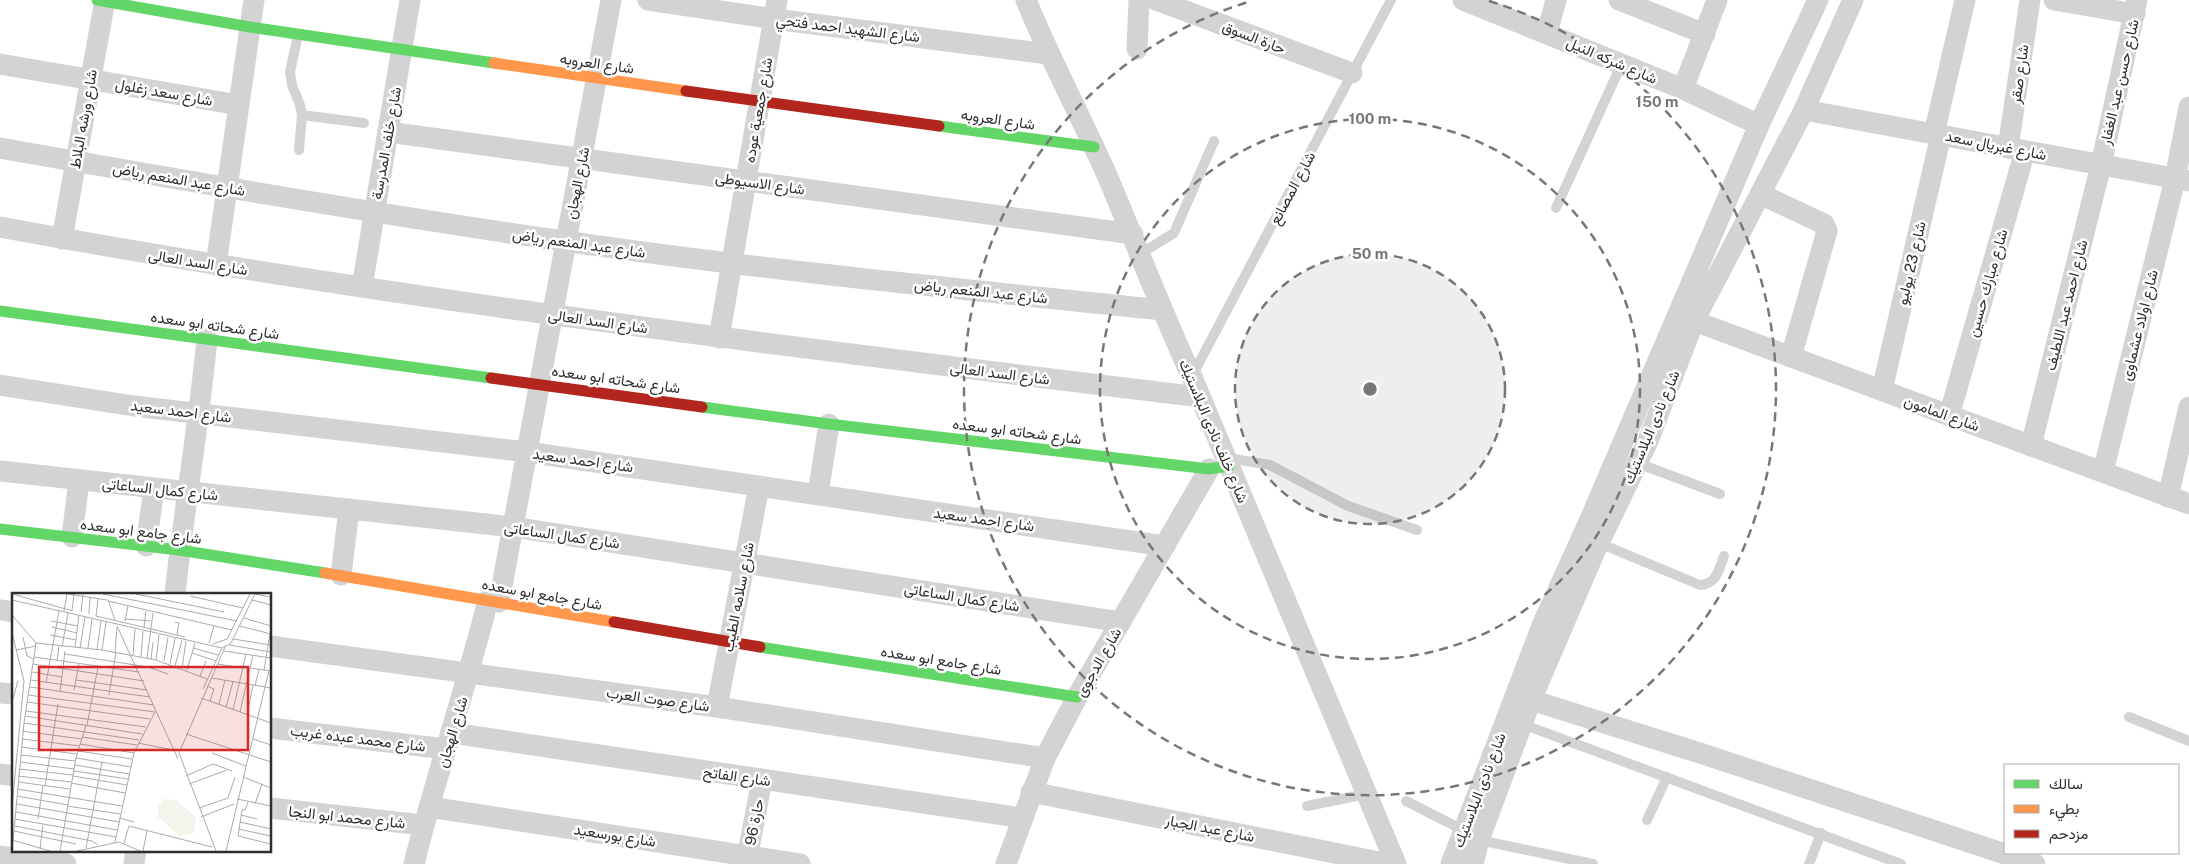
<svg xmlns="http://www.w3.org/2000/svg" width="2189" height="864" viewBox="0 0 2189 864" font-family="'Public Sans',Vazirmatn,sans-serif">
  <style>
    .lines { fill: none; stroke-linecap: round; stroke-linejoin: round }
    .lane { stroke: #d3d3d3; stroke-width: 10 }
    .street { stroke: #d3d3d3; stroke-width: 21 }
    .fast { stroke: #63d668; stroke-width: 11 }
    .slow { stroke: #ff974d; stroke-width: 11 }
    .jam { stroke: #b3261e; stroke-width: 11 }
    .ring { fill: none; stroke: #777; stroke-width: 2.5; stroke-dasharray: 9 6 }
    .labels { text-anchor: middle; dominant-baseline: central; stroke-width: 5; stroke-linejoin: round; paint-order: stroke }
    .street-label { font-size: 15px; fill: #2e2e2e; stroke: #fff }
    .inset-road { fill: none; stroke: #ababab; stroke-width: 1 }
    .view { fill: #d62828; fill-opacity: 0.15; stroke: #d62828; stroke-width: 2.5 }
    .inset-edge { fill: none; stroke: #2e2e2e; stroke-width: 2.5 }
    .centre { fill: #777; stroke: #fff; stroke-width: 2.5 }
    .ring-label { font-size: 15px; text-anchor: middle; font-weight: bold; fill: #777; stroke: #fff; stroke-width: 5; stroke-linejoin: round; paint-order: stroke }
  </style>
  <rect width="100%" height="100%" fill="#fff"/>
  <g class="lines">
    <!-- lane -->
    <g class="lane">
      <polyline points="298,35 290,72 292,85 300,105 302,115 299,150"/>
      <polyline points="302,115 364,123"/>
      <polyline points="1556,208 1622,63"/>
      <polyline points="1140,254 1174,233 1214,141"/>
      <polyline points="1192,376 1391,0"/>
      <polyline points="1228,458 1270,465 1348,506 1417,530"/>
      <polyline points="1637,463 1720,494"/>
      <path d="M1599 543 1700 585C1717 584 1719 569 1724 556"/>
      <polyline points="2129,717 2189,741"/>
      <polyline points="1522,724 1901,864"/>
      <polyline points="1406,801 1463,830"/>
      <polyline points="1307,806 1366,794"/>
      <polyline points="1647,820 1667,777"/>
      <polyline points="1479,840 1593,864"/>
      <polyline points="1809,864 1821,833"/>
    </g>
    <!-- street -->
    <g class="street">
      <polyline points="648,0 774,19 1048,54"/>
      <path d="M1026 0C1050 59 1080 115 1106 173 1135 241 1161 310 1192 377L1396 864"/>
      <polyline points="1156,0 1352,73"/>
      <polyline points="1463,0 1683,89 1759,125"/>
      <polyline points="1619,0 1705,34"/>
      <polyline points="2054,0 2135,14"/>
      <polyline points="1547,33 1556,0"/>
      <polyline points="1137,49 1139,0"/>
      <polyline points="0,64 239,105"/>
      <polyline points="1683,89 1717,0"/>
      <polyline points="1804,110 2189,181"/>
      <polyline points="388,132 1133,234"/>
      <polyline points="1934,134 1965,0"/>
      <path d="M0 148C188 181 376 214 564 241 762 270 962 289 1162 310"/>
      <polyline points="2008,148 2030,0"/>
      <polyline points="1760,194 1824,224 1827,231 1791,357"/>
      <path d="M0 227C397 300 799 348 1199 397"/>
      <polyline points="62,239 105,0"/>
      <polyline points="216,265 254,0"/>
      <polyline points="362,287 410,0"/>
      <polyline points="1694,321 2189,504"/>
      <polyline points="719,338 777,0"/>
      <polyline points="0,385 134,406 527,452 1165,546"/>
      <polyline points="1882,390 1941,135"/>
      <polyline points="1949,416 2025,151"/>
      <polyline points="2031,446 2101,165 2137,0"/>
      <polyline points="0,471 513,527 1121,622"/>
      <polyline points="2103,472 2175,179 2189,107"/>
      <polyline points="818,494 829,424"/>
      <polyline points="2168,497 2189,407"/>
      <polyline points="72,537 79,480"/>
      <polyline points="146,546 154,489"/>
      <polyline points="341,575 349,509"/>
      <path d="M175 594C184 509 199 424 207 339"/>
      <polyline points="499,602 611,0"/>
      <polyline points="0,610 14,612"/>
      <polyline points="270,646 717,707 1045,758"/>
      <polyline points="0,693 14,694"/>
      <polyline points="1531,700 1703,754 2035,864"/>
      <polyline points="717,707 759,486"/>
      <polyline points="270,728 446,749"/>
      <polyline points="452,733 1023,818"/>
      <polyline points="0,774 14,776"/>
      <polyline points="1031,792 1389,864"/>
      <polyline points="429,807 800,864"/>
      <polyline points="270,808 423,825"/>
      <polyline points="0,856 66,864"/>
      <polyline points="134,864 136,850"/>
      <path d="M414 864C436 775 466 689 488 600"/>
      <polyline points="746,864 762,780"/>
      <polyline points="1006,864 1045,758 1077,697 1209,469"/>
      <polyline points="1451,864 1543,623 1591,517 1759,125 1818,0"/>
      <polyline points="1473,864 1479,840 1531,700 1595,551 1648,441 1694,321 1804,110 1853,0"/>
    </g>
    <!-- fast -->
    <g class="fast">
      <polyline points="97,0 250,27 494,63"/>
      <polyline points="939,126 1094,147"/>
      <polyline points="0,311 491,378"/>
      <polyline points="702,407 829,424 1209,469 1229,466"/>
      <polyline points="0,529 179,550 325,573"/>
      <polyline points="760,647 1077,697"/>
    </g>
    <!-- slow -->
    <g class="slow">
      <polyline points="494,63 686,91"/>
      <polyline points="325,573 614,622"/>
    </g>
    <!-- jam -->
    <g class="jam">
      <polyline points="686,91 939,126"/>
      <polyline points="491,378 702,407"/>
      <polyline points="614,622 760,647"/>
    </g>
  </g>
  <!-- distance rings -->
  <circle cx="1370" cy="389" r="135" fill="#777" fill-opacity=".12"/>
  <g class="ring">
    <circle cx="1370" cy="389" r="135"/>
    <circle cx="1370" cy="389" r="270"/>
    <path d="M1489 1A406 406 0 1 1 1251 1"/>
  </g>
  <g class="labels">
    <!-- street labels -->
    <g class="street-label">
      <text transform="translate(848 28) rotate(7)">شارع الشهيد احمد فتحي</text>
      <text transform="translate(1254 37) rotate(21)">حارة السوق</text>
      <text transform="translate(1612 60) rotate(23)">شارع شركه النيل</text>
      <text transform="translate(597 63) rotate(8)">شارع العروبه</text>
      <text transform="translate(2019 74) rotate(-82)">شارع صقر</text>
      <text transform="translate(2119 82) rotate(-77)">شارع حسن عبد الغفار</text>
      <text transform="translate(164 92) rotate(10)">شارع سعد زغلول</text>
      <text transform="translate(758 110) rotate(-80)">شارع جمعية عوده</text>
      <text transform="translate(83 119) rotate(-80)">شارع ورشه البلاط</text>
      <text transform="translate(998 119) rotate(8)">شارع العروبه</text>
      <text transform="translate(386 143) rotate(-80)">شارع خلف المدرسة</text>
      <text transform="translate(1996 145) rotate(11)">شارع غبريال سعد</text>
      <text transform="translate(179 179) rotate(10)">شارع عبد المنعم رياض</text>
      <text transform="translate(577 183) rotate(-79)">شارع الهجان</text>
      <text transform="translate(760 183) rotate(8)">شارع الاسيوطى</text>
      <text transform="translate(1292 188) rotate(-62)">شارع المصانع</text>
      <text transform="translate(579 243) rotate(8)">شارع عبد المنعم رياض</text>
      <text transform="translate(198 262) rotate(9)">شارع السد العالى</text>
      <text transform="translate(1911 263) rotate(-77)">شارع 23 يوليو</text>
      <text transform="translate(1987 283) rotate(-74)">شارع مبارك حسين</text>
      <text transform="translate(981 291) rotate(6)">شارع عبد المنعم رياض</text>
      <text transform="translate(2066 305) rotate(-76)">شارع احمد عبد اللطيف</text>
      <text transform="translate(598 321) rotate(8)">شارع السد العالى</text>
      <text transform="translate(215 325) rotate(8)">شارع شحاته ابو سعده</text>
      <text transform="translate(2139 325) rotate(-76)">شارع اولاد عشماوى</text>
      <text transform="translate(1000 373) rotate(7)">شارع السد العالى</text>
      <text transform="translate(616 379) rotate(8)">شارع شحاته ابو سعده</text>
      <text transform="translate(181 411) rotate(7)">شارع احمد سعيد</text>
      <text transform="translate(1942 413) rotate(20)">شارع المامون</text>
      <text transform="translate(1651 427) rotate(-67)">شارع نادى البلاستيك</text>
      <text transform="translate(1017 431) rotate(7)">شارع شحاته ابو سعده</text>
      <text transform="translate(1214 431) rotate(67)">شارع خلف نادى البلاستيك</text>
      <text transform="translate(583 460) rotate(8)">شارع احمد سعيد</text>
      <text transform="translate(160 489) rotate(6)">شارع كمال الساعاتى</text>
      <text transform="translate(984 519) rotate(8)">شارع احمد سعيد</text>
      <text transform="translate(141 531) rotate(7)">شارع جامع ابو سعده</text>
      <text transform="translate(562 535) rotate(8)">شارع كمال الساعاتى</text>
      <text transform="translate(542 594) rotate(10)">شارع جامع ابو سعده</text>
      <text transform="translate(738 597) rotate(-79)">شارع سلامه الطيب</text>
      <text transform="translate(962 597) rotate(9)">شارع كمال الساعاتى</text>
      <text transform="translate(941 660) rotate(9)">شارع جامع ابو سعده</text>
      <text transform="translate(1098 662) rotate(-60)">شارع الدجوى</text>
      <text transform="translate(658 699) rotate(8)">شارع صوت العرب</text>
      <text transform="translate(452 732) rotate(-73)">شارع الهجان</text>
      <text transform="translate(358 738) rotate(7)">شارع محمد عبده غريب</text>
      <text transform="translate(737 776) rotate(8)">شارع الفاتح</text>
      <text transform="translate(1479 790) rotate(-69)">شارع نادى البلاستيك</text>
      <text transform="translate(347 817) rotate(6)">شارع محمد ابو النجا</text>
      <text transform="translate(754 822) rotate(-79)">حارة 96</text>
      <text transform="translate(1210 828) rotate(11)">شارع عبد الجبار</text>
      <text transform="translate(615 835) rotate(9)">شارع بورسعيد</text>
    </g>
  </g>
  <!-- overview -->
  <g transform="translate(12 593)">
    <rect width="259" height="259" fill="#fff"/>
    <path d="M152 206 164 207 184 224 182 240 168 243 146 224V213Z" fill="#f2f5eb"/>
    <path class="inset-road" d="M0 1 61 18M56 1 95 7M91 1 225 28M124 1 212 19M243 1 259 4M178 3 231 15M0 7 210 55 219 50 243 1M96 7 103 27M240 7 259 12M96 8 220 37M60 17 62 1M52 18 55 1M69 19 71 1M77 21 78 4M0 22 24 50M84 23 86 6M84 23 173 44M232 25 259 33M113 26 139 28M39 28 66 33M113 28 116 13M163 29 167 30 165 42M105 33 166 166M228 33 259 41M40 34 65 40M132 34 134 18M0 40 12 88 0 214M38 42 64 47M11 44 15 63 22 66M221 46 259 52M24 50 90 57 144 67 195 86M197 50 202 33M201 51 215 46 238 1M217 52 259 59M50 54 56 20M63 54 67 22M68 55 73 24M76 55 80 26M181 55 206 62M85 56 89 28M4 57 24 53M90 57 94 29M212 58 259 65M103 59 105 34M180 60 204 68M53 61 136 74 156 81M121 62 123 36M22 64 127 79M129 64 131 38M135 65 141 20M139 66 141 49M144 67 147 42M45 68 47 53M152 68 156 44M21 71 132 88M158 71 163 45M206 71 231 75M163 73 170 47M170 75 174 48M238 75 259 78M175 77 183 50M252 77 258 41M20 79 50 84M188 83 194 68M200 85 259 95M19 87 138 104M64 87 135 97M34 90 47 18M195 93 202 96 198 108M243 93 247 76M18 94 142 112M253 94 257 78M191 96 210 55M62 97 67 71M48 99 53 58M16 102 143 119M97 102 104 59M189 105 259 130M0 109 6 88M15 109 138 126M207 111 213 87M214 114 221 89M221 117 234 61M14 118 134 134M228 119 241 62M235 122 241 92M13 123 130 141M12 130 127 147M75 132 86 74M10 138 70 146M174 141 259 169M70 144 125 152M10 146 68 153M241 146 259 152M126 150 161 157M68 151 122 160M9 154 65 161M66 158 120 166M200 160 234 173M9 162 63 168M64 165 119 174M8 169 62 176M63 172 117 181M7 176 61 182M62 178 116 186M6 183 59 189M61 183 115 192M174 183 201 171 220 178M231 184 259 195M6 189 58 196M59 190 113 200M177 191 215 177M33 193 46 111M5 196 110 213M5 203 56 212M225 206 259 213M236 209 233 217H230L226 243 259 251M5 211 107 229M243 211 250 191M55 213 108 221M187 215 216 205 223 184M4 219 105 237M229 222 245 226M189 224 222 211M107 225 122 229M3 226 104 244M26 226 31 192M228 229 259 236M3 233 80 248 86 252M226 236 259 243M2 238 64 251M0 247 38 258M1 248 12 130 24 50M103 249 122 160 143 119M112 250 117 233 200 254M74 255 90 169M28 256 31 232M48 258 64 165 74 132M65 258 107 249 128 258M131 258 135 237M204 258 167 160 213 54M214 258 253 94"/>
    <path class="view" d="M27 74H236V157H27Z"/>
    <rect width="259" height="259" class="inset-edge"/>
  </g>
  <circle cx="1370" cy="389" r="8" class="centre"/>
  <g class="ring-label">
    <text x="1657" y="107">150 m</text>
    <text x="1370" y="124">100 m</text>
    <text x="1370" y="259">50 m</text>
  </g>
  <!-- legend -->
  <rect x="2004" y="764" width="175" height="90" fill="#ffffff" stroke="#ababab"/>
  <rect x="2014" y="780" width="25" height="8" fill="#63d668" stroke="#ababab"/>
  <text x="2049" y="789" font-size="15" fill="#2e2e2e">سالك</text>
  <rect x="2014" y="805" width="25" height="8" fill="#ff974d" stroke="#ababab"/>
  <text x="2049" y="814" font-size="15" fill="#2e2e2e">بطيء</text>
  <rect x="2014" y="830" width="25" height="8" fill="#b3261e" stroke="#ababab"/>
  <text x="2049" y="839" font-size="15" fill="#2e2e2e">مزدحم</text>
</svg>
